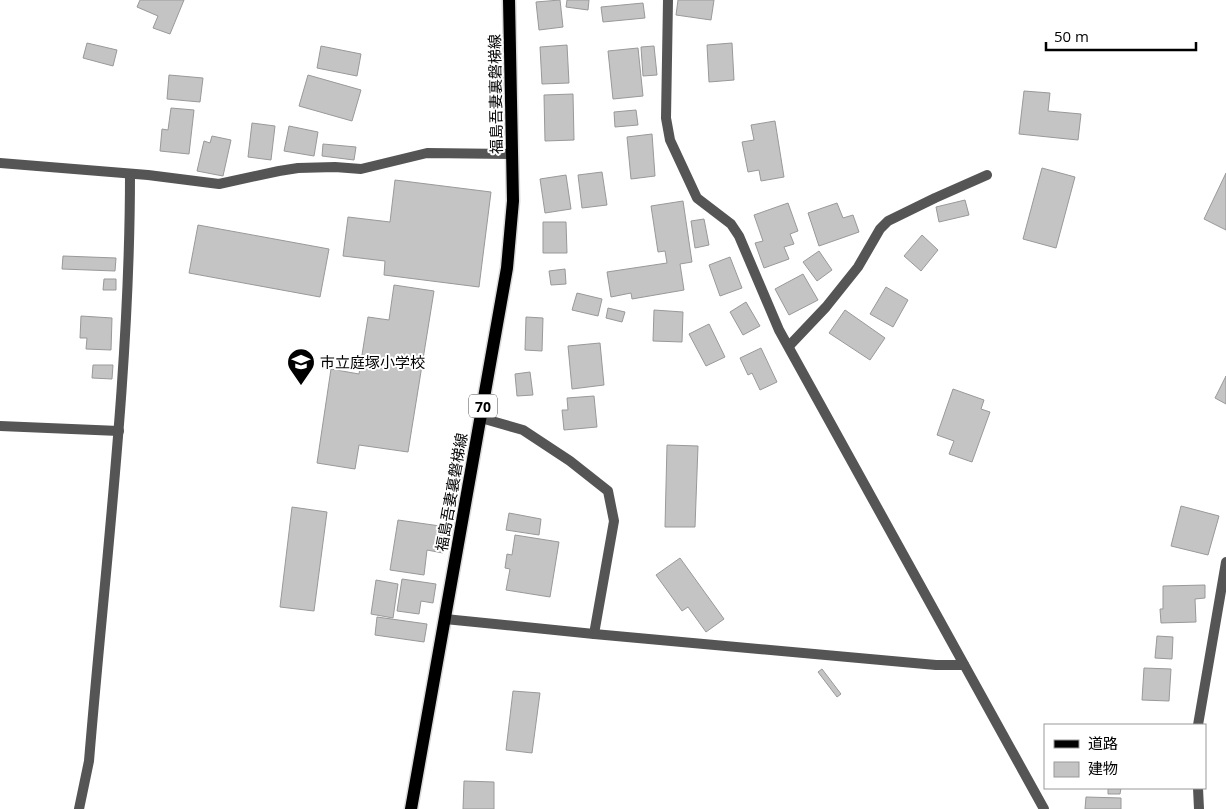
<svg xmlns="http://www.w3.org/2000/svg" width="1226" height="809" viewBox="0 0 1226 809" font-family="'Open Sans','Noto Sans JP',sans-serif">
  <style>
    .building { fill: #c4c4c4; stroke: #999 }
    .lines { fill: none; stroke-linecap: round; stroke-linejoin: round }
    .primary-casing { stroke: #dbdbdb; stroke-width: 15 }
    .minor { stroke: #555; stroke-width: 10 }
    .primary { stroke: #000; stroke-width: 12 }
    .labels { text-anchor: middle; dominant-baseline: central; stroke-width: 4; stroke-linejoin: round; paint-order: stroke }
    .shield { fill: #fff; stroke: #4c4c4c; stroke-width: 1 }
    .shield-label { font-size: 14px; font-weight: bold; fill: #000 }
    .street-label { font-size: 15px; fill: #000; stroke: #fff }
    .poi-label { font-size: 15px; fill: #000; stroke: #fff; text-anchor: start }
  </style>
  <rect width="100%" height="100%" fill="#fff"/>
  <!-- building -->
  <g class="building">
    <polygon points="140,0 184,0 170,34 153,28 158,16 137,7"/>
    <polygon points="560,0 563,27 539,30 536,2"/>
    <polygon points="567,0 589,0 588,10 566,7"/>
    <polygon points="678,0 714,0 711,20 676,15"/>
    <polygon points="643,3 645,18 603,22 601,7"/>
    <polygon points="87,43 117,50 113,66 83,58"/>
    <polygon points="732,43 734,80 709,82 707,45"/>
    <polygon points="567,45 569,83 542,84 540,47"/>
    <polygon points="321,46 361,54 357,76 317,68"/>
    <polygon points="654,46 657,75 643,76 641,47"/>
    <polygon points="638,48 643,96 613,99 608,51"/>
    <polygon points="169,75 203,78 200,102 167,99"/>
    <polygon points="308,75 361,90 352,121 299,106"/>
    <polygon points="1024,91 1050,93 1048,111 1081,114 1078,140 1019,134"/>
    <polygon points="573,94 574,140 545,141 544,95"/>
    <polygon points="171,108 194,110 189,154 160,151 162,129 168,130"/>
    <polygon points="636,110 638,125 615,127 614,112"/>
    <polygon points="775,121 784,177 761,181 759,170 748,172 742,142 754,140 751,125"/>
    <polygon points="252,123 275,126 271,160 248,157"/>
    <polygon points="289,126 318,132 314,156 284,151"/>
    <polygon points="652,134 655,176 631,179 627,137"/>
    <polygon points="212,136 231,140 223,176 197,171 204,141 210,143"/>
    <polygon points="323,144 356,147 354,160 322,156"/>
    <polygon points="1042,168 1075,177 1056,248 1023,239"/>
    <polygon points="602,172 607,205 582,208 578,175"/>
    <polygon points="1226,173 1226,230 1204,219"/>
    <polygon points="566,175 571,209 545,213 540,179"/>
    <polygon points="395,180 491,192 479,287 384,275 385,261 343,256 348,217 390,222"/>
    <polygon points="965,200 969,215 939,222 936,207"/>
    <polygon points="683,201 692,262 680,264 684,290 632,299 631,293 611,297 607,272 667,263 665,251 658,252 651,206"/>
    <polygon points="788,203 798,231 790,234 794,244 784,247 789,259 764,268 755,243 763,241 754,215"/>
    <polygon points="837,203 843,218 853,215 859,232 819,246 808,213"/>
    <polygon points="704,219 709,245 695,248 691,221"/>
    <polygon points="543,222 566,222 567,253 543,253"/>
    <polygon points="198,225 329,249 320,297 189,273"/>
    <polygon points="922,235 938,250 921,271 904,256"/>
    <polygon points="819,251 832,270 817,281 803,262"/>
    <polygon points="63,256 116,258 115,271 62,269"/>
    <polygon points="730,257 742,288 720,296 709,265"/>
    <polygon points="565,269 566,284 551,285 549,271"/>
    <polygon points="803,274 818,300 789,315 775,289"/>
    <polygon points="104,279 116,279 116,290 103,290"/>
    <polygon points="394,285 434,291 408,452 359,445 355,469 317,463 331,369 359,374 368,317 389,320"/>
    <polygon points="886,287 908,300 893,327 870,314"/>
    <polygon points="577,293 602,299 598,316 572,310"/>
    <polygon points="746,302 760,326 743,335 730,312"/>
    <polygon points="608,308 625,312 622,322 606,318"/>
    <polygon points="654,310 683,312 682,342 653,341"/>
    <polygon points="845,310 885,338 870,360 829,333"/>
    <polygon points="81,316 112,318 111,350 86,349 87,338 80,338"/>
    <polygon points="526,317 543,318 542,351 525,350"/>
    <polygon points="709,324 725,357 706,366 689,334"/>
    <polygon points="600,343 604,385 572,389 568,346"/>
    <polygon points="761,348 777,382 760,390 752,373 748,375 740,358"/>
    <polygon points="93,365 113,365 112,379 92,378"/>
    <polygon points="530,372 533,395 517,396 515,374"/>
    <polygon points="1226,376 1226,404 1215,398"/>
    <polygon points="953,389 984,400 981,409 990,412 972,462 949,454 954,441 937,435"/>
    <polygon points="594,396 597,427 564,430 562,410 568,410 567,398"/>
    <polygon points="667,445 698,446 695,527 665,527"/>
    <polygon points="1181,506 1219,516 1208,555 1171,546"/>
    <polygon points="292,507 327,512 314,611 280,607"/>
    <polygon points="509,513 541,519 539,535 506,530"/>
    <polygon points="398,520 447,527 443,553 427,550 424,575 390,570"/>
    <polygon points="515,535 559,542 550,597 506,590 510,569 505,568 507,554 512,555"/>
    <polygon points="680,558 724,619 706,632 688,607 682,611 656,575"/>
    <polygon points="402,579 436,584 433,603 421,601 419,614 397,611"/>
    <polygon points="376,580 398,584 393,618 371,614"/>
    <polygon points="1205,585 1205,598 1195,599 1196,622 1161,623 1160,609 1163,609 1163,586"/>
    <polygon points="377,617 427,624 424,642 375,635"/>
    <polygon points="1157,636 1173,637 1172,659 1155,658"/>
    <polygon points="1144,668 1171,669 1169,701 1142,700"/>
    <polygon points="822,669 841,694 837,697 818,672"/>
    <polygon points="513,691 540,693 532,753 506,750"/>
    <polygon points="464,781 494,782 494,809 463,809"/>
    <polygon points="1108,788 1121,788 1120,794 1108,794"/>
    <polygon points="1086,797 1121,798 1121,809 1085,809"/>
  </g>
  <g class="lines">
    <!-- primary casing -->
    <g class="primary-casing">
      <polyline id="primary" points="411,809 507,268 513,201 509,0"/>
    </g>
    <!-- minor -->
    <g class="minor">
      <polyline points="668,0 666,118 670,140 697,198 731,224 739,236 779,330 1044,809"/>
      <polyline points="0,163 148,175 219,184 279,171 298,168 335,167 361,169 427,153 512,154"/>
      <polyline points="789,346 826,307 858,267 880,229 888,221 935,198 987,175"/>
      <polyline points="481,418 523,430 570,461 608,491 614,521 594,634"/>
      <polyline points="0,426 119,431"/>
      <polyline points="445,619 594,634 936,665 964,665"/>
      <polyline points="1198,725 1226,562"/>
      <polyline points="1198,788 1199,809"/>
      <path d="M79 809 89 761C105 566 130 370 130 174"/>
    </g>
    <!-- primary -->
    <use href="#primary" class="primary"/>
  </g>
  <!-- icons -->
  <defs>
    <g id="school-pin" transform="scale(1.4375)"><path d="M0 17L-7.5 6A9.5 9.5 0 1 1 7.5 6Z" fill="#000" stroke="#fff"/><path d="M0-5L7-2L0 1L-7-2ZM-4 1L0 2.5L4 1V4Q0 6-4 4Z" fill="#fff"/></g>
  </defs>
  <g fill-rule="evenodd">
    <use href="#school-pin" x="301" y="362"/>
  </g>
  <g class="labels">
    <!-- shield labels -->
    <rect class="shield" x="469" y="394.5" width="28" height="23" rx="4"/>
    <g class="shield-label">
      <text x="483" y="406">70</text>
    </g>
    <!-- street labels -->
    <g class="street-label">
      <text transform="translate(495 94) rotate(-91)">福島吾妻裏磐梯線</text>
      <text transform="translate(451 492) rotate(-80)">福島吾妻裏磐梯線</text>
    </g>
    <!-- poi labels -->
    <g class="poi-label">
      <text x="320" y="362">市立庭塚小学校</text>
    </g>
  </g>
  <!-- legend -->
  <rect x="1044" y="724" width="162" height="65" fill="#ffffff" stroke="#999999"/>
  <rect x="1054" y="740" width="25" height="8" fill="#000000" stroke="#999999"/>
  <text x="1088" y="749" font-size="15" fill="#000000">道路</text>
  <rect x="1054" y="762" width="25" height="15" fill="#c4c4c4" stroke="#999999"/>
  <text x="1088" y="774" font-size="15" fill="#000000">建物</text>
  <!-- scale -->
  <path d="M1046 42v8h150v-8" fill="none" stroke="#000000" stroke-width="2.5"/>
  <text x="1054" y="42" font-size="15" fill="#000000" stroke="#ffffff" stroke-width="4" paint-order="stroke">50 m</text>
</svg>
